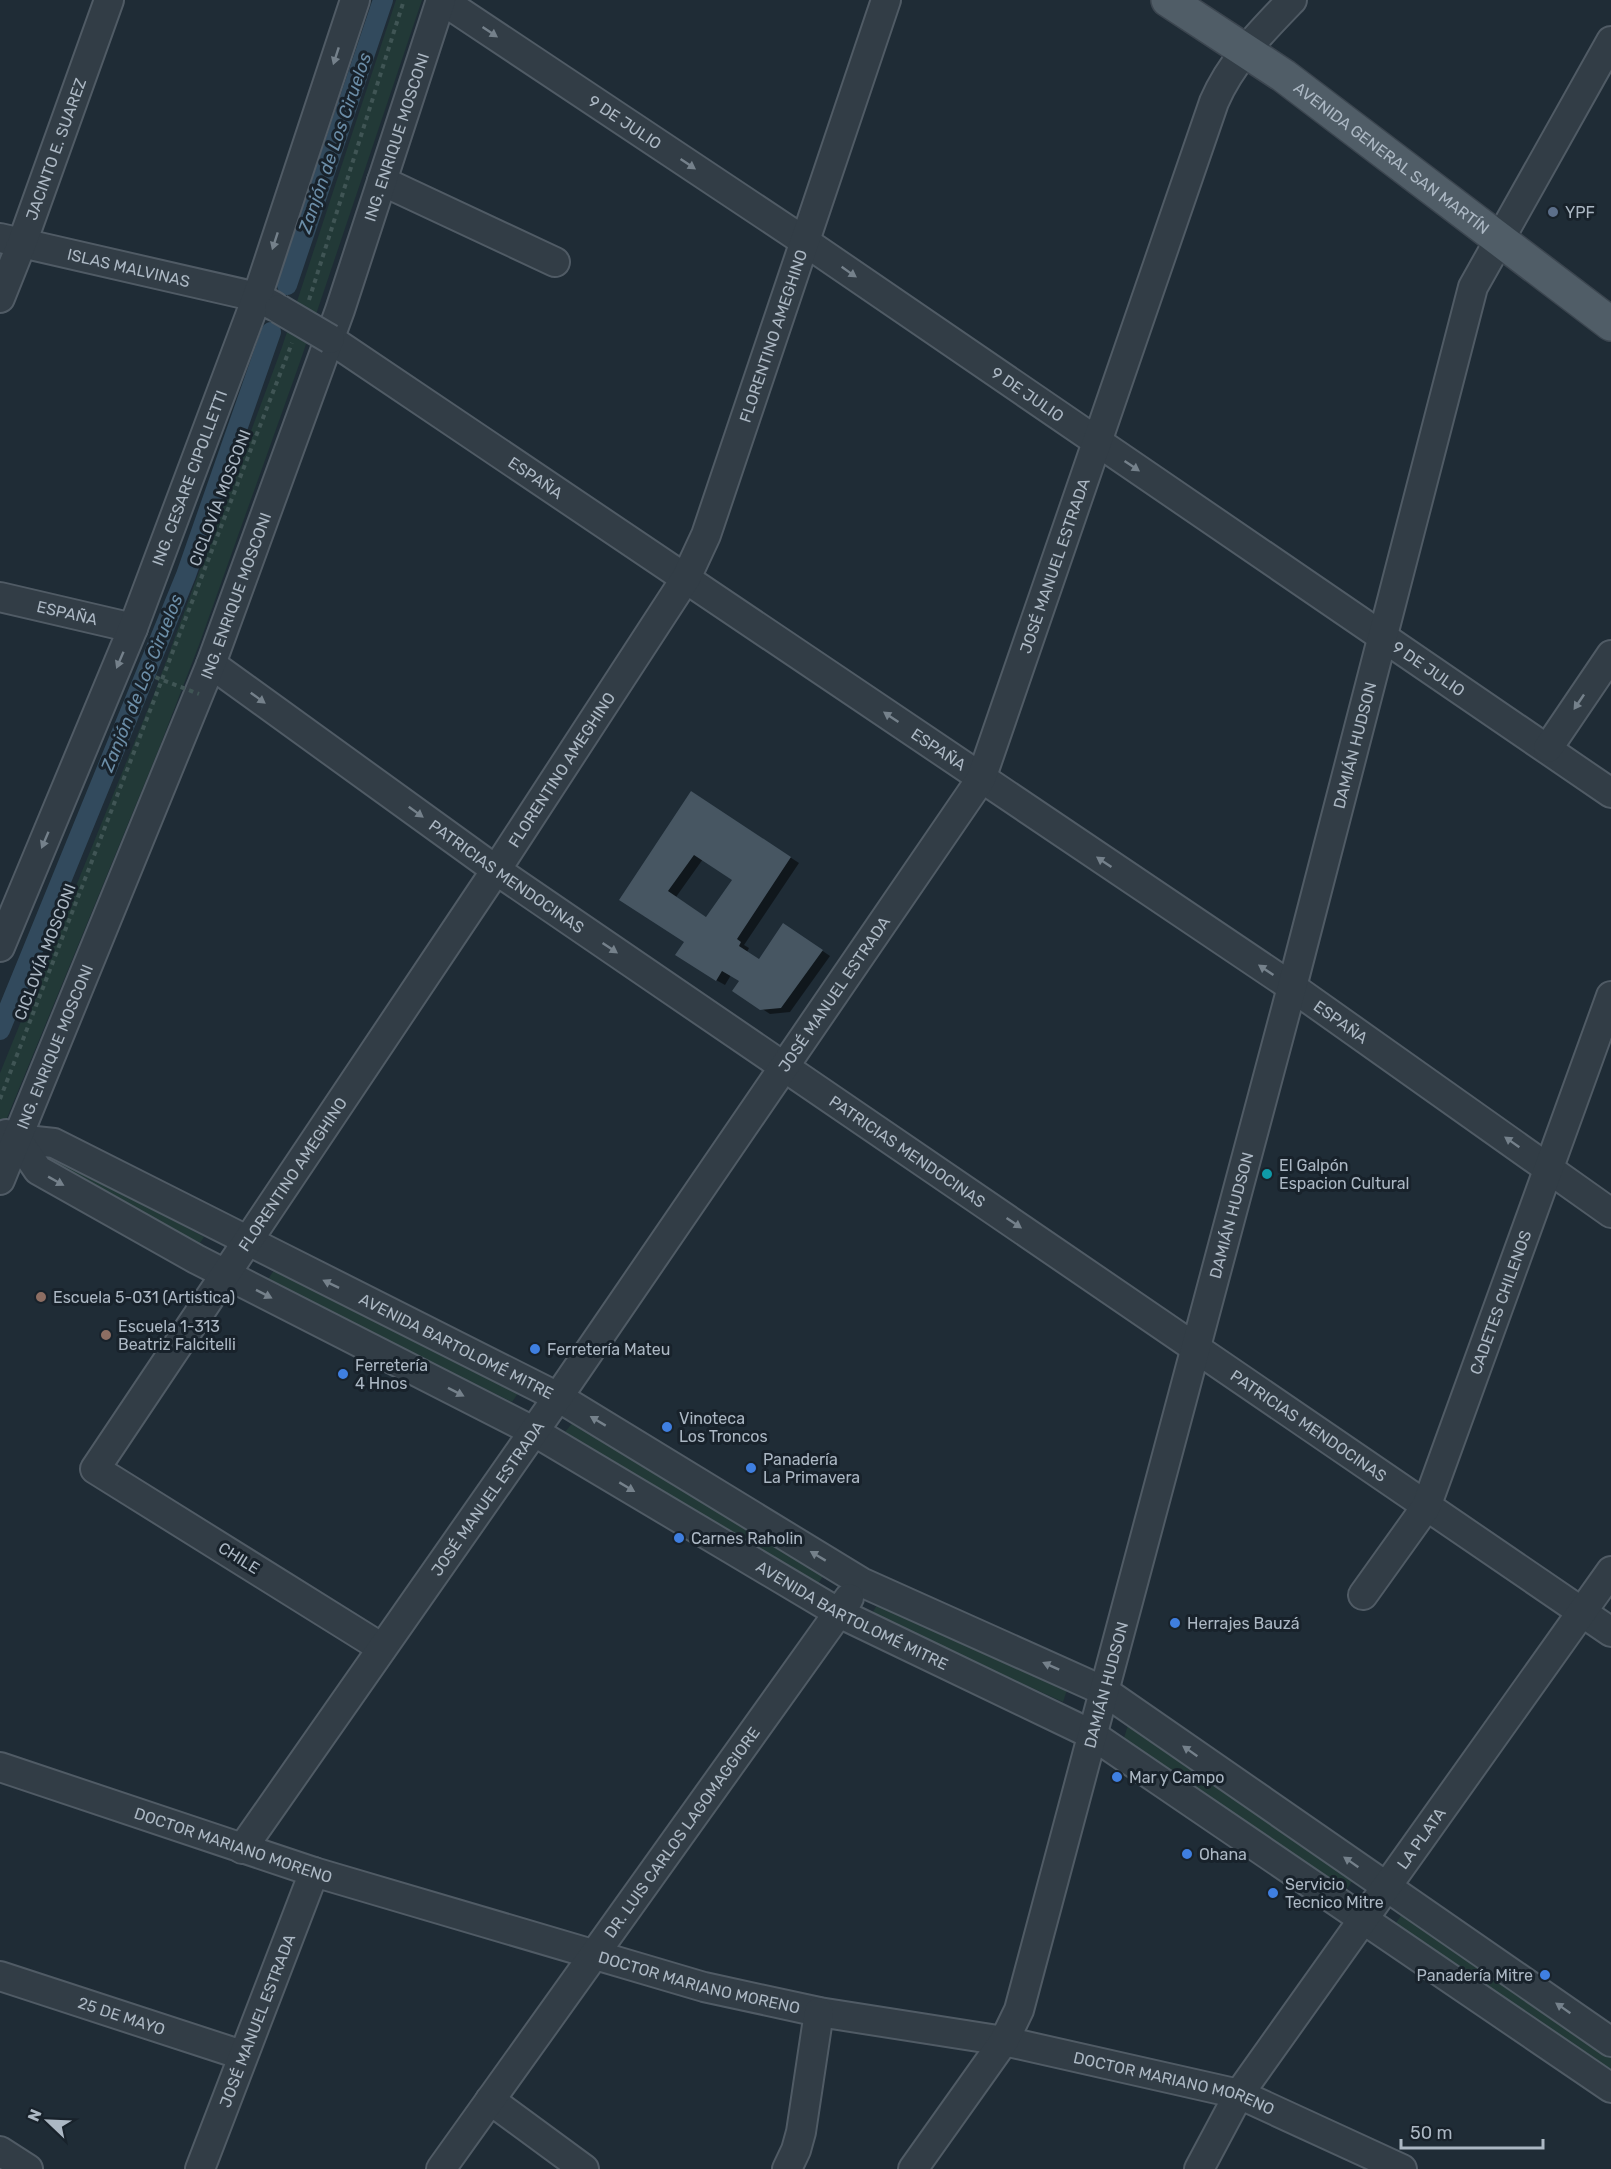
<svg xmlns="http://www.w3.org/2000/svg" width="1611" height="2169" viewBox="0 0 1611 2169" font-family="Rubik,sans-serif">
  <style>
    .green { fill: #223937 }
    .shadow { fill: #0007; fill-rule: evenodd }
    .lines { fill: none; stroke-linecap: round; stroke-linejoin: round }
    .canal { stroke: #324a5d; stroke-width: 20 }
    .building { fill: #475662; fill-rule: evenodd }
    .minor-casing { stroke: #505b65; stroke-width: 32 }
    .major-casing { stroke: #3c4650; stroke-width: 36 }
    .path { stroke: #405555; stroke-width: 4; stroke-dasharray: 4.5 4.5; stroke-linecap: butt }
    .minor { stroke: #323d46; stroke-width: 28 }
    .major { stroke: #505d67; stroke-width: 33 }
    .minor-bridge-casing { stroke: #505b65; stroke-width: 32; stroke-linecap: butt }
    .path-bridge { stroke: #405555; stroke-width: 4; stroke-dasharray: 4.5 4.5; stroke-linecap: butt }
    .minor-bridge { stroke: #323d46; stroke-width: 28 }
    .oneway { fill: #75818b }
    .service-dot { fill: #5c6f8a; stroke: #18222b; stroke-width: 2 }
    .culture-dot { fill: #0f9aa8; stroke: #18222b; stroke-width: 2 }
    .education-dot { fill: #8d6e63; stroke: #18222b; stroke-width: 2 }
    .shop-dot { fill: #3f7fe0; stroke: #18222b; stroke-width: 2 }
    .labels { text-anchor: middle; dominant-baseline: central; stroke-width: 6; stroke-linejoin: round; paint-order: stroke }
    .street-label { font-size: 16px; fill: #acb8c4; stroke: #18222b }
    .poi-label { font-size: 16px; fill: #acb8c4; stroke: #18222b; text-anchor: start }
    .water-label { font-size: 18px; font-style: italic; fill: #6c8ea8; stroke: #18222b }
  </style>
  <rect width="100%" height="100%" fill="#1f2c36"/>
  <!-- green -->
  <g class="green">
    <polygon points="396,0 422,0 300,362 199,645 158,751 0,1135 0,1073 154,694 282,347"/>
    <polygon points="53,1155 204,1237 198,1246 48,1164"/>
    <polygon points="274,1270 519,1392 512,1402 267,1281"/>
    <polygon points="574,1421 825,1573 818,1584 565,1432"/>
    <polygon points="877,1605 1067,1690 1063,1702 871,1615"/>
    <polygon points="1128,1725 1352,1881 1346,1891 1124,1738"/>
    <polygon points="1402,1914 1611,2057 1611,2073 1396,1923"/>
  </g>
  <!-- shadow -->
  <path class="shadow" d="M700 798 799 863 744 945 749 948 747 952 759 960 792 930 830 956 790 1012 770 1014 761 1008 741 981 731 975 725 985 716 980 687 941 621 900ZM703 859 734 880 707 918 676 897Z"/>
  <g class="lines">
    <!-- canal -->
    <g class="canal">
      <polyline points="287,285 383,0"/>
      <polyline points="0,1030 186,575 271,332"/>
    </g>
  </g>
  <!-- building -->
  <path class="building" d="M691 791 791 857 737 939 741 942 739 946 759 959 783 923 823 950 781 1008 760 1010 732 991 739 981 722 971 716 981 675 955 684 942 619 900ZM694 855 732 880 706 917 668 891Z"/>
  <g class="lines">
    <!-- minor casing -->
    <g class="minor-casing">
      <g id="minor">
        <path id="s1" d="M442 0 804 241 1611 793"/>
        <polyline points="382,181 555,262"/>
        <path id="s2" d="M0 238 257 297 274 306"/>
        <path id="s3" d="M0 298 22 243 109 0"/>
        <path id="s4" d="M330 339 1292 987 1611 1213"/>
        <path id="s5" d="M0 597 133 628"/>
        <path id="s6" d="M211 664 496 870 1611 1632"/>
        <polyline points="1548,748 1611,655"/>
        <path id="s7" d="M0 947 133 628 257 297 355 0"/>
        <path id="s8" d="M6 1134 17 1139 54 1143 558 1397 861 1582 1104 1691 1611 2042"/>
        <path id="s9" d="M17 1139 38 1170 196 1259 533 1431 839 1613 1091 1734 1611 2088"/>
        <path id="s10" d="M0 1180 211 664 340 310 441 0"/>
        <path id="s11" d="M1363 1595 1426 1507 1611 996"/>
        <path id="s12" d="M382 1648 95 1469 496 870 686 578 706 535 886 0"/>
        <path id="s13" d="M0 1767 314 1872 704 1987 819 2012 1004 2041 1239 2094 1402 2169"/>
        <path id="s14" d="M242 1849 558 1397 981 779 1214 102C1231 62 1262 31 1292 0"/>
        <path id="s15" d="M0 1976 242 2055"/>
        <polyline points="490,2100 584,2169"/>
        <polyline points="0,2151 28,2169"/>
        <path id="s16" d="M200 2169 314 1872"/>
        <path id="s17" d="M441 2169 849 1598"/>
        <polyline points="787,2169 796,2150 801,2132 819,2012"/>
        <path id="s18" d="M913 2169 1004 2041 1019 2010 1292 987 1473 287 1611 41"/>
        <path id="s19" d="M1199 2169 1239 2094 1611 1571"/>
      </g>
    </g>
    <!-- major casing -->
    <g class="major-casing">
      <g id="major">
        <path id="s20" d="M1168 0 1284 76 1611 324"/>
      </g>
    </g>
    <!-- path -->
    <g class="path">
      <polyline points="309,300 404,0"/>
      <polyline points="139,671 147,674"/>
      <polyline points="0,1099 292,343"/>
    </g>
    <!-- minor -->
    <use href="#minor" class="minor"/>
    <!-- major -->
    <use href="#major" class="major"/>
    <!-- minor-bridge casing -->
    <g class="minor-bridge-casing">
      <polyline id="minor-bridge" points="279,309 330,339"/>
    </g>
    <!-- path-bridge -->
    <polyline class="path-bridge" points="147,674 199,694"/>
    <!-- minor-bridge -->
    <use href="#minor-bridge" class="minor-bridge"/>
  </g>
  <!-- one-way arrows -->
  <defs><path id="oneway-solid" d="M-6-.8H1V-3.2L6.5 0L1 3.2V.8H-6Z" transform="scale(1.5)"/></defs>
  <g class="oneway">
    <use href="#oneway-solid" transform="translate(490 32) rotate(34)"/>
    <use href="#oneway-solid" transform="translate(336 56) rotate(108)"/>
    <use href="#oneway-solid" transform="translate(688 164) rotate(34)"/>
    <use href="#oneway-solid" transform="translate(275 241) rotate(108)"/>
    <use href="#oneway-solid" transform="translate(849 272) rotate(35)"/>
    <use href="#oneway-solid" transform="translate(1132 466) rotate(34)"/>
    <use href="#oneway-solid" transform="translate(120 660) rotate(113)"/>
    <use href="#oneway-solid" transform="translate(258 698) rotate(36)"/>
    <use href="#oneway-solid" transform="translate(1579 702) rotate(124)"/>
    <use href="#oneway-solid" transform="translate(891 717) rotate(-146)"/>
    <use href="#oneway-solid" transform="translate(416 812) rotate(36)"/>
    <use href="#oneway-solid" transform="translate(45 840) rotate(113)"/>
    <use href="#oneway-solid" transform="translate(1104 862) rotate(-146)"/>
    <use href="#oneway-solid" transform="translate(610 948) rotate(34)"/>
    <use href="#oneway-solid" transform="translate(1266 970) rotate(-146)"/>
    <use href="#oneway-solid" transform="translate(1512 1142) rotate(-145)"/>
    <use href="#oneway-solid" transform="translate(56 1181) rotate(29)"/>
    <use href="#oneway-solid" transform="translate(1014 1223) rotate(34)"/>
    <use href="#oneway-solid" transform="translate(331 1284) rotate(-154)"/>
    <use href="#oneway-solid" transform="translate(264 1294) rotate(27)"/>
    <use href="#oneway-solid" transform="translate(456 1392) rotate(27)"/>
    <use href="#oneway-solid" transform="translate(598 1421) rotate(-149)"/>
    <use href="#oneway-solid" transform="translate(627 1487) rotate(31)"/>
    <use href="#oneway-solid" transform="translate(818 1556) rotate(-149)"/>
    <use href="#oneway-solid" transform="translate(1051 1666) rotate(-156)"/>
    <use href="#oneway-solid" transform="translate(1190 1751) rotate(-145)"/>
    <use href="#oneway-solid" transform="translate(1351 1862) rotate(-145)"/>
    <use href="#oneway-solid" transform="translate(1563 2008) rotate(-145)"/>
  </g>
  <!-- markers -->
  <circle class="service-dot" cx="1553" cy="212" r="6"/>
  <circle class="culture-dot" cx="1267" cy="1174" r="6"/>
  <g class="education-dot">
    <circle cx="41" cy="1297" r="6"/>
    <circle cx="106" cy="1335" r="6"/>
  </g>
  <g class="shop-dot">
    <circle cx="535" cy="1349" r="6"/>
    <circle cx="343" cy="1374" r="6"/>
    <circle cx="667" cy="1427" r="6"/>
    <circle cx="751" cy="1468" r="6"/>
    <circle cx="679" cy="1538" r="6"/>
    <circle cx="1175" cy="1623" r="6"/>
    <circle cx="1117" cy="1777" r="6"/>
    <circle cx="1187" cy="1854" r="6"/>
    <circle cx="1273" cy="1893" r="6"/>
    <circle cx="1545" cy="1975" r="6"/>
  </g>
  <g class="labels">
    <!-- street labels -->
    <g class="street-label">
      <text stroke="none"><textPath href="#s1" startOffset="220">9 DE JULIO</textPath></text>
      <text stroke="none"><textPath href="#s10" startOffset="1116">ING. ENRIQUE MOSCONI</textPath></text>
      <text stroke="none"><textPath href="#s3" startOffset="159">JACINTO E. SUAREZ</textPath></text>
      <text stroke="none"><textPath href="#s20" startOffset="274">AVENIDA GENERAL SAN MARTÍN</textPath></text>
      <text stroke="none"><textPath href="#s2" startOffset="132">ISLAS MALVINAS</textPath></text>
      <text stroke="none"><textPath href="#s12" startOffset="1665">FLORENTINO AMEGHINO</textPath></text>
      <text stroke="none"><textPath href="#s1" startOffset="706">9 DE JULIO</textPath></text>
      <text stroke="none"><textPath href="#s4" startOffset="248">ESPAÑA</textPath></text>
      <text stroke="none"><textPath href="#s7" startOffset="506">ING. CESARE CIPOLLETTI</textPath></text>
      <text transform="translate(220 498) rotate(-69)">CICLOVÍA MOSCONI</text>
      <text stroke="none"><textPath href="#s14" startOffset="1526">JOSÉ MANUEL ESTRADA</textPath></text>
      <text stroke="none"><textPath href="#s10" startOffset="630">ING. ENRIQUE MOSCONI</textPath></text>
      <text stroke="none"><textPath href="#s5" startOffset="69">ESPAÑA</textPath></text>
      <text stroke="none"><textPath href="#s1" startOffset="1192">9 DE JULIO</textPath></text>
      <text stroke="none"><textPath href="#s18" startOffset="1500">DAMIÁN HUDSON</textPath></text>
      <text stroke="none"><textPath href="#s4" startOffset="734">ESPAÑA</textPath></text>
      <text stroke="none"><textPath href="#s12" startOffset="1179">FLORENTINO AMEGHINO</textPath></text>
      <text stroke="none"><textPath href="#s6" startOffset="364">PATRICIAS MENDOCINAS</textPath></text>
      <text transform="translate(45 952) rotate(-69)">CICLOVÍA MOSCONI</text>
      <text stroke="none"><textPath href="#s14" startOffset="1040">JOSÉ MANUEL ESTRADA</textPath></text>
      <text stroke="none"><textPath href="#s4" startOffset="1220">ESPAÑA</textPath></text>
      <text stroke="none"><textPath href="#s10" startOffset="144">ING. ENRIQUE MOSCONI</textPath></text>
      <text stroke="none"><textPath href="#s6" startOffset="850">PATRICIAS MENDOCINAS</textPath></text>
      <text stroke="none"><textPath href="#s12" startOffset="693">FLORENTINO AMEGHINO</textPath></text>
      <text stroke="none"><textPath href="#s18" startOffset="1014">DAMIÁN HUDSON</textPath></text>
      <text stroke="none"><textPath href="#s11" startOffset="326">CADETES CHILENOS</textPath></text>
      <text stroke="none"><textPath href="#s8" startOffset="500">AVENIDA BARTOLOMÉ MITRE</textPath></text>
      <text stroke="none"><textPath href="#s6" startOffset="1336">PATRICIAS MENDOCINAS</textPath></text>
      <text stroke="none"><textPath href="#s14" startOffset="428">JOSÉ MANUEL ESTRADA</textPath></text>
      <text transform="translate(239 1558) rotate(32)">CHILE</text>
      <text stroke="none"><textPath href="#s9" startOffset="966">AVENIDA BARTOLOMÉ MITRE</textPath></text>
      <text stroke="none"><textPath href="#s18" startOffset="528">DAMIÁN HUDSON</textPath></text>
      <text stroke="none"><textPath href="#s17" startOffset="414">DR. LUIS CARLOS LAGOMAGGIORE</textPath></text>
      <text stroke="none"><textPath href="#s19" startOffset="399">LA PLATA</textPath></text>
      <text stroke="none"><textPath href="#s13" startOffset="246">DOCTOR MARIANO MORENO</textPath></text>
      <text stroke="none"><textPath href="#s13" startOffset="732">DOCTOR MARIANO MORENO</textPath></text>
      <text stroke="none"><textPath href="#s15" startOffset="128">25 DE MAYO</textPath></text>
      <text stroke="none"><textPath href="#s16" startOffset="159">JOSÉ MANUEL ESTRADA</textPath></text>
      <text stroke="none"><textPath href="#s13" startOffset="1218">DOCTOR MARIANO MORENO</textPath></text>
    </g>
    <!-- poi labels -->
    <g class="poi-label">
      <text x="1565" y="212">YPF</text>
      <text x="1279" y="1165">El Galpón<tspan x="1279" dy="18">Espacion Cultural</tspan></text>
      <text x="53" y="1297">Escuela 5-031 (Artistica)</text>
      <text x="118" y="1326">Escuela 1-313<tspan x="118" dy="18">Beatriz Falcitelli</tspan></text>
      <text x="547" y="1349">Ferretería Mateu</text>
      <text x="355" y="1365">Ferretería<tspan x="355" dy="18">4 Hnos</tspan></text>
      <text x="679" y="1418">Vinoteca<tspan x="679" dy="18">Los Troncos</tspan></text>
      <text x="763" y="1459">Panadería<tspan x="763" dy="18">La Primavera</tspan></text>
      <text x="691" y="1538">Carnes Raholin</text>
      <text x="1187" y="1623">Herrajes Bauzá</text>
      <text x="1129" y="1777">Mar y Campo</text>
      <text x="1199" y="1854">Ohana</text>
      <text x="1285" y="1884">Servicio<tspan x="1285" dy="18">Tecnico Mitre</tspan></text>
      <text x="1533" y="1975" text-anchor="end">Panadería Mitre</text>
    </g>
    <!-- water labels -->
    <g class="water-label">
      <text transform="translate(335 143) rotate(-71)">Zanjón de Los Ciruelos</text>
      <text transform="translate(142 683) rotate(-68)">Zanjón de Los Ciruelos</text>
    </g>
  </g>
  <!-- north arrow -->
  <g transform="translate(48 2121) rotate(293)" stroke="#18222b" stroke-width="4.5" paint-order="stroke">
  <path d="M0-4.5L10 22L0 15L-10 22Z" fill="#acb8c4"/>
  <text y="-9" font-size="16" font-weight="bold" text-anchor="middle" fill="#acb8c4">N</text>
  </g>
  <!-- scale -->
  <path d="M1401 2139v9h142v-9" fill="none" stroke="#acb8c4" stroke-width="3"/>
  <text x="1410" y="2139" font-size="18" fill="#acb8c4" stroke="#18222b" stroke-width="4.5" paint-order="stroke">50 m</text>
</svg>
